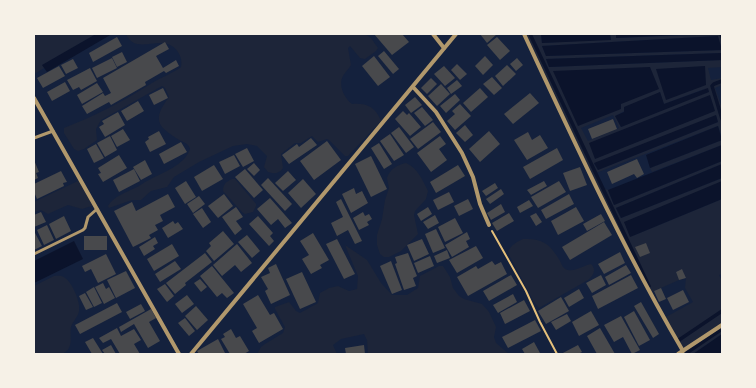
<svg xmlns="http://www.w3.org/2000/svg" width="756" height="388" viewBox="0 0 756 388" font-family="'Asap Condensed',sans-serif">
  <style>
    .green { fill: #1d2539; fill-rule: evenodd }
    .water { fill: #0b132b }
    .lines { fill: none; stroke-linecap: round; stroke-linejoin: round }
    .stream { stroke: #0b132b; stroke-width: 3.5 }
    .building { fill: #48494c }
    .path { stroke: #e5c07b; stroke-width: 2 }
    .service { stroke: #b1986c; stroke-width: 3 }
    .minor { stroke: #b1986c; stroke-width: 4 }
  </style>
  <rect width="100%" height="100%" fill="#14213d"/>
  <!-- green -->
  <g class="green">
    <polygon points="34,34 96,34 43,65 44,68 36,73 34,72"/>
    <path d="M126 34H365L371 38 378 48 376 51 365 59 360 58 350 46 348 48 351 65C349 69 345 72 343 76 338 85 344 98 352 104 366 103 375 106 381 121L348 156H345L329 140 327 139 318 142 312 136 301 143H295L281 154 283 168C279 174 274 174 268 172L264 167 267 156 257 146 247 144 233 146 199 162 174 177 167 187 151 191 141 200H132L109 208 108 206C114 196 125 193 135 188 140 186 144 182 149 180 163 172 184 166 190 149 189 145 186 143 181 141 158 127 151 121 169 97L165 88 162 86 101 120 96 129 97 140 84 149 78 151 74 149 64 133V128C95 116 124 101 152 83 161 77 172 74 181 67 182 61 181 57 178 52 163 30 137 58 126 34Z"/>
    <path d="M524 34H541L542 43 611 39 610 34H616V38L722 34V49L717 36 542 46 546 56 722 50V53L546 59 549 67 722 60V67L708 68 711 80 722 78V85L715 88 722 108V137L718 126 596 173 603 188 608 190 614 205 722 161V164L616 208 621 218 722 178V181L630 237 722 199V274L719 275 722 281V334L693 354H684L649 292ZM707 88 621 127 615 116 660 92 664 104ZM613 115 619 128 588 141 581 128ZM716 116 718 122 598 170 594 164ZM682 269 686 278 685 288 693 302 666 317 651 291H654L679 280 676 272Z"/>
    <polygon points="722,140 722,145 652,172 650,168"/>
    <path d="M406 163C417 167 423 181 428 191L426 199 415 211 414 215 418 234 401 251 389 257H384L380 254 377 245V235L382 219 385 200 389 188 387 178C390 169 397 165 406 163Z"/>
    <path d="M232 179H235L256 204V206L253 212 245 214 242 212 223 191C223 184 226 182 232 179Z"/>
    <polygon points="80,180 95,205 82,209 68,205 50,213 48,214 41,210 34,212 34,202"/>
    <path d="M523 239C543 238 550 244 560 261 562 265 563 269 568 270 574 272 585 265 591 264 597 270 593 276 588 280L539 308 534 302 509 255 508 251C512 245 516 242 523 239Z"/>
    <polygon points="345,245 367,260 381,283 392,295 407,295 418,288 420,276 439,266 443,266 450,277 453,288 459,296 464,299 482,304 489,312 496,327 494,337 496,343 509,354 368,354 367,340 364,334 341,339 333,345 337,354 257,354 261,347 265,344 283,333 285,327 275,309 275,307 289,302 296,311 300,313 318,303 320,293 329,288 338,286 349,291 357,289 358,276"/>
    <path d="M54 276C58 276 62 275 65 278 72 282 81 303 79 311 78 317 73 321 71 327 69 337 75 348 62 354 56 356 41 354 34 354V286Z"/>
  </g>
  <!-- water -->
  <g class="water">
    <polygon points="96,34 112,34 47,72 42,65"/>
    <polygon points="541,34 610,34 611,40 542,43"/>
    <polygon points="616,34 702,34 616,38"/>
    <polygon points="718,36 722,50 546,56 542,46"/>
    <polygon points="722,53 722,60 549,67 546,59"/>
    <polygon points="705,66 706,85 666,100 656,69"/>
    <polygon points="650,67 659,89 621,104 621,109 578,126 553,71"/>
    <polygon points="708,88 709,92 621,127 615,116 624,112 624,107 660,92 664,104"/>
    <polygon points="710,95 715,111 595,159 589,143"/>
    <polygon points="716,115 718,122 598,170 594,163"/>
    <polygon points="718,126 722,140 650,168 646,155"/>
    <polygon points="722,145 722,161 614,205 608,190"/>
    <polygon points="722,164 722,178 621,218 616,208"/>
    <polygon points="722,181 722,199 630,237 624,222"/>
    <polygon points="74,241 83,259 34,283 34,261"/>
    <polygon points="722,334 722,354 693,354"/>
  </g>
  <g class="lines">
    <!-- stream -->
    <g class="stream">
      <polyline points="530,34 649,286"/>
      <polyline points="721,34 722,37"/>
      <polyline points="722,81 714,84 712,86 722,119"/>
      <polyline points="679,340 722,311"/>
      <polyline points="685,354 722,329"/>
    </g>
  </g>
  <!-- building -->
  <g class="building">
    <polygon points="374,34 402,34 409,42 392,55"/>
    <polygon points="480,34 497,34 487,43"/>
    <polygon points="117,37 122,46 93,62 89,53"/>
    <polygon points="497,37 510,51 500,60 487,45"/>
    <polygon points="165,42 169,49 156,56 163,68 176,60 179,66 166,73 164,71 145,82 146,85 111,105 109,102 87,114 82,106 103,93 105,96 111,93 103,78"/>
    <polygon points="384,51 399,69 393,74 378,56"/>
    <polygon points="122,52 127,62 117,67 112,57"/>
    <polygon points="374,56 390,77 378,86 362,66"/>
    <polygon points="485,56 493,65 483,75 475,66"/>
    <polygon points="112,58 117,68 97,78 92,68"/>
    <polygon points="517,58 523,65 516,71 510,64"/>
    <polygon points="73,59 78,68 66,74 61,65"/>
    <polygon points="457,64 467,74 460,80 451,70"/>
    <polygon points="507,65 516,74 503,86 495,76"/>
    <polygon points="59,66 65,76 43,88 37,78"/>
    <polygon points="444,66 455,78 445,86 434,74"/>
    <polygon points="90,68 97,81 81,90 79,87 73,90 67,80"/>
    <polygon points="492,77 502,88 494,95 483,84"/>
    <polygon points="431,78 437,84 427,94 421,88"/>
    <polygon points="457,80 462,86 451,94 447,88"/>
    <polygon points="65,82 70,91 52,101 47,92"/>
    <polygon points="97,83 103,92 82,104 77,95"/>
    <polygon points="441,84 450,94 437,106 428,96"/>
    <polygon points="163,88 168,98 154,105 149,95"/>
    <polygon points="480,88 488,97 471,112 463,103"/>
    <polygon points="530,93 539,103 513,124 504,114"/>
    <polygon points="455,94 460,100 446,113 440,106"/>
    <polygon points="415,97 422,105 411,113 405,105"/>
    <polygon points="138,101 144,111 127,121 121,111"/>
    <polygon points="460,104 471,116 455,130 447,121 455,114 452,111"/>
    <polygon points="422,107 433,120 425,126 414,113"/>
    <polygon points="403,111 407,115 409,113 421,127 410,136 395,119"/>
    <polygon points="118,112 125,125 105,137 99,127 104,124 102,121"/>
    <polygon points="613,119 617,129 592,139 588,129"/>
    <polygon points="433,122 441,132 418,149 410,139"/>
    <polygon points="465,125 473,135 465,142 456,133"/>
    <polygon points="399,127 414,147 406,153 391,133"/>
    <polygon points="123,129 130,140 117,147 111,136"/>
    <polygon points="159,131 166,144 150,152 145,142 149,139 148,137"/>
    <polygon points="489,131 500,144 480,162 469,149"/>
    <polygon points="528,132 532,140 540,135 548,148 527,160 514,140"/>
    <polygon points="390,134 404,155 394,161 380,141"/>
    <polygon points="110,136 117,150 105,157 97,143"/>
    <polygon points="440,136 446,144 439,149 447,160 431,172 417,153"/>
    <polygon points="311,138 317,145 289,164 282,155 297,144 299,147"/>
    <polygon points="327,141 341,160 314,180 300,161"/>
    <polygon points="181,142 187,152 164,164 159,154"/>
    <polygon points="379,143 392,164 384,169 371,148"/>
    <polygon points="96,144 104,158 94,163 87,149"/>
    <polygon points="247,148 254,161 243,167 235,154"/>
    <polygon points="557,148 563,160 530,179 523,167"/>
    <polygon points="119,155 127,168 103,182 98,174 101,173 98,168"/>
    <polygon points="234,155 240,166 225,174 219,162"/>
    <polygon points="371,156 387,189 371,197 355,164"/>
    <polygon points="637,159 644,174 637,178 634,174 612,184 607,172"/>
    <polygon points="34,160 39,172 36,173 38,178 34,180"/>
    <polygon points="145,160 152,174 141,180 133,167"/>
    <polygon points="254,163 260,170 254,176 247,169"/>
    <polygon points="214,165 223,179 202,191 194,177"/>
    <polygon points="458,165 465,176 436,193 430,182"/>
    <polygon points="580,167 587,185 570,191 563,173"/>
    <polygon points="134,169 140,181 119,192 113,180"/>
    <polygon points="245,169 263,190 254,198 235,177"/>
    <polygon points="61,171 67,182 63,183 64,186 37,199 34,192 34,184"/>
    <polygon points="288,171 296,180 283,191 275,183"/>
    <polygon points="268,178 292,204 285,211 261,185"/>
    <polygon points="303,179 316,194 301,208 288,193"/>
    <polygon points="186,181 196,197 185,204 175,188"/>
    <polygon points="544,181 547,186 531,195 527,190"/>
    <polygon points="559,181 566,192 538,208 531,197"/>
    <polygon points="495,183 498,188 486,196 482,191"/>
    <polygon points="354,188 356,194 362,191 368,203 351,213 342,194"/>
    <polygon points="501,189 504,194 490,204 486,199"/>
    <polygon points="449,192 454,202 438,210 433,200"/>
    <polygon points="168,194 175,207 160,215 163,221 155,225 158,230 149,235 151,238 133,247 114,211 132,202 136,211"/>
    <polygon points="224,194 233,206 218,218 208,206"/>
    <polygon points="569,194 574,204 546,219 541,210"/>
    <polygon points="199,196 205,204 193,213 187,204"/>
    <polygon points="270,198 292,223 285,228 278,219 271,225 257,209"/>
    <polygon points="341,199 362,241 355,244 348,230 337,236 331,223 343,217 336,202"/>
    <polygon points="468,199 473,209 459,216 454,206"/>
    <polygon points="529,200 533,206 520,213 517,207"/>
    <polygon points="501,204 505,212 491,220 487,213"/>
    <polygon points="236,207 243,217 236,221 242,229 235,235 222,217"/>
    <polygon points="428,207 432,214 421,221 417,214"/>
    <polygon points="576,207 584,221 558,235 551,221"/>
    <polygon points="202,208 211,222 203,228 193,214"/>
    <polygon points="41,212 46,222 34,227 34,215"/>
    <polygon points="363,212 365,216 369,214 372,219 367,222 369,225 359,230 353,218"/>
    <polygon points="509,213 514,221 497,231 492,223"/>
    <polygon points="536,213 542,222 536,226 530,216"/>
    <polygon points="601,214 605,221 587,231 583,224"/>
    <polygon points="435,215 439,223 428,229 423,222"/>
    <polygon points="64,216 71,231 56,239 49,224"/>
    <polygon points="258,216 273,233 270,236 274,241 269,246 249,224"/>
    <polygon points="455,218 463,233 445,242 438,227"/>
    <polygon points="173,221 175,224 178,222 183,229 168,238 162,228"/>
    <polygon points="604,222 612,235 570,260 562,247"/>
    <polygon points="47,225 54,240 44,245 37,230"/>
    <polygon points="436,229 445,248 433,253 425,234"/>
    <polygon points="34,231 42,246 34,250"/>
    <polygon points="223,231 234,244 214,261 206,251 211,246 209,243"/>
    <polygon points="467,232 470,239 466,241 469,247 452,257 445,245"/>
    <polygon points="313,233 329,260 320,265 322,268 311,274 302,259 309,255 300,241"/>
    <polygon points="247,235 260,251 252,258 238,242"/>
    <rect x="84" y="236" width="23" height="14"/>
    <polygon points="155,237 158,243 153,246 155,249 144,256 139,247"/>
    <polygon points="337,239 355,274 344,279 326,244"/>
    <polygon points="422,239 429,254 414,261 407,245"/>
    <polygon points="646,243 650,253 640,257 635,247"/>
    <polygon points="172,244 179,256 154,271 147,259"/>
    <polygon points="237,244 252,263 241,272 235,265 222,276 213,265"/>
    <polygon points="476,246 483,258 457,273 449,260"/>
    <polygon points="447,250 450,258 437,263 434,256"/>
    <polygon points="620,252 625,263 604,274 598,264"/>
    <polygon points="205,253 212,262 185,283 186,285 175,294 166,283"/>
    <polygon points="408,253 417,276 413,278 416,286 404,290 395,264 397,263 395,257"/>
    <polygon points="106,254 116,274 98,283 91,269 85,272 82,266"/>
    <polygon points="430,256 434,266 418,273 414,263"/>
    <polygon points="175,261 181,269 160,282 155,274"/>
    <polygon points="391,261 402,290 392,294 380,266"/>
    <polygon points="492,261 495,265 501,262 507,274 468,296 457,277 476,266 478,269"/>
    <polygon points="276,264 290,295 271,304 265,291 268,289 261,277 270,273 268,268"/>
    <polygon points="626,265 631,273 609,285 605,277"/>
    <polygon points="212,266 234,293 227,298 222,293 217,297 200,276"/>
    <polygon points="682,269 686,278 679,280 676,272"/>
    <polygon points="126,271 135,288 116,298 107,280"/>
    <polygon points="302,272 316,302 300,309 286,279"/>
    <polygon points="511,275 517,285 489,301 483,291"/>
    <polygon points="601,275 606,285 592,293 586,283"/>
    <polygon points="631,275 638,288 598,309 592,296"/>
    <polygon points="200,279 207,287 201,292 194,283"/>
    <polygon points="103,283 106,289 109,287 115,298 104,304 95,287"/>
    <polygon points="165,284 174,296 167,302 157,289"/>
    <polygon points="94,287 102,303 94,307 86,292"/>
    <polygon points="661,288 666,299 659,302 654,291"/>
    <polygon points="579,289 584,298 569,307 564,298"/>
    <polygon points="683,290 689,302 673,310 667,298"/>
    <polygon points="85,293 93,307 86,310 79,296"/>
    <polygon points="513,294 517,302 498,313 493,305"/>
    <polygon points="187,295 194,304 182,313 175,304"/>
    <polygon points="258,295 270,315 274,313 283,329 259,343 252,331 257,328 243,304"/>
    <polygon points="561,297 569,311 546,324 538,311"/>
    <polygon points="524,300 530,311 505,324 500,313"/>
    <polygon points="641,302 659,334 653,338 634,306"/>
    <polygon points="117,303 122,312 80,334 75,325"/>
    <polygon points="141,304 145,311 130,319 126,312"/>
    <polygon points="196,306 208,320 197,330 185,316"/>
    <polygon points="151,309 156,318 149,322 160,341 148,348 134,324 121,332 119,327"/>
    <polygon points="591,311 599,325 579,336 572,322"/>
    <polygon points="634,311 650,340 639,346 624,317"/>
    <polygon points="567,314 571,321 556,330 551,322"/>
    <polygon points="621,316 640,350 632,354 623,337 614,342 604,325"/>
    <polygon points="185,318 195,331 189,336 178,323"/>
    <polygon points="535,320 541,331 508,348 502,337"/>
    <polygon points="117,328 121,336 134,329 141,340 134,344 140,354 120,354 111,339 103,343 99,338"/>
    <polygon points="600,328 615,354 597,354 587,336"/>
    <polygon points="231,329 236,338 240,336 249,351 244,354 230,354 221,339 225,337 223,334"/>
    <polygon points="93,338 103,354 92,354 85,342"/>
    <polygon points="218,339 225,353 199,354 197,351"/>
    <polygon points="534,342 540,353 538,354 525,354 522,349"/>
    <polygon points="111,345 116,354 105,354 102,350"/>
    <polygon points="364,345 365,354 346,354 345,348"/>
    <polygon points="578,345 582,352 578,354 561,354"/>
  </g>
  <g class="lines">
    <!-- path -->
    <polyline class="path" points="492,231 526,291 540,322 557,354"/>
    <!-- service -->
    <g class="service">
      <polyline points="34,138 53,131"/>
      <polyline points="34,254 83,230 85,228 88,217 97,209"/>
    </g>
    <!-- minor -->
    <g class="minor">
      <polyline points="433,34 444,48"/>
      <path d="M524 34C574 141 623 249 683 351"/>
      <polyline points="413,87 436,112 462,153 473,177 480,204 489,225"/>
      <polyline points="34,98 179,354"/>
      <polyline points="191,354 456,34"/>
      <polyline points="678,354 722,325"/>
    </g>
  </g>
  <!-- border -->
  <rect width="756" height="388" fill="none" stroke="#f6f1e7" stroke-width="70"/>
</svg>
